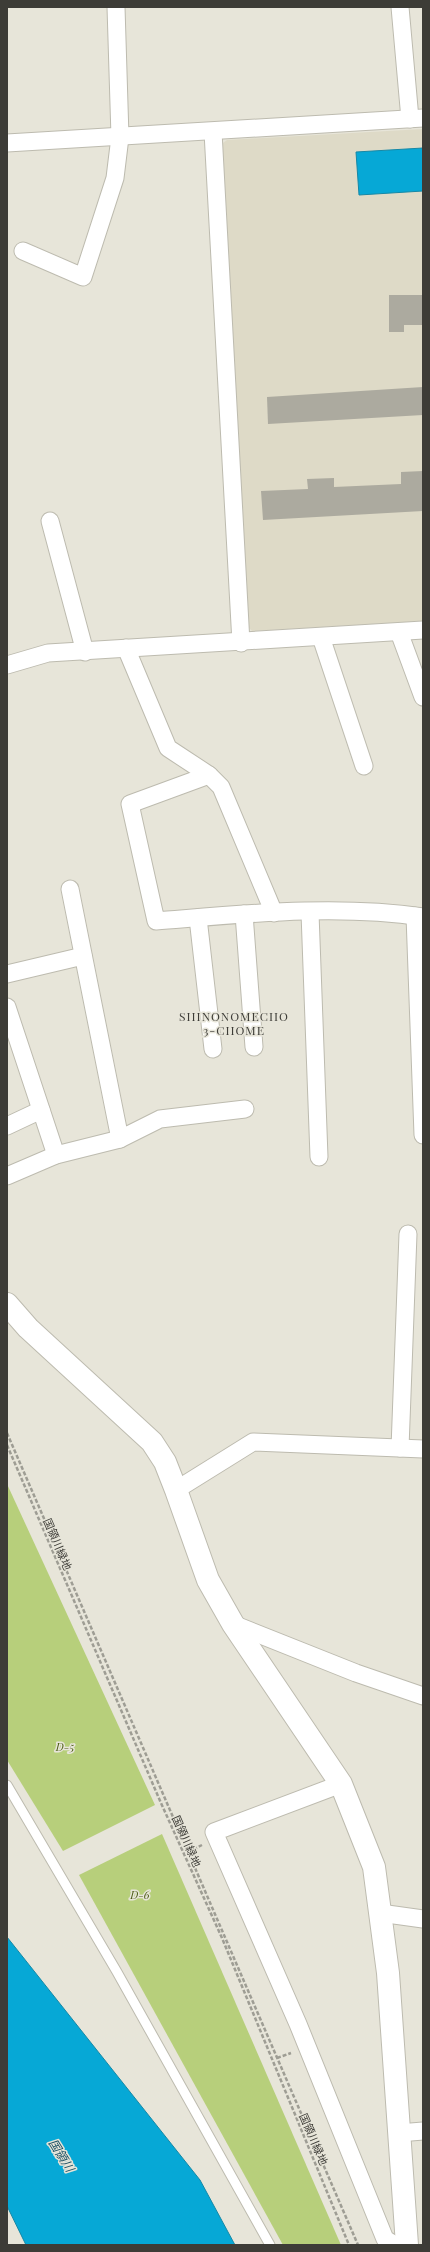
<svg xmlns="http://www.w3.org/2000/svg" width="430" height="2252" viewBox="0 0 430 2252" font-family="'Playfair Display','Noto Sans JP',serif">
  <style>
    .built { fill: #dedac7 }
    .green { fill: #b7cf7b }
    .water { fill: #06a8d6; stroke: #1688a6 }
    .building { fill: #acaa9f }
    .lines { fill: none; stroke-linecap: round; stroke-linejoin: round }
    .service-casing { stroke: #bdbbaf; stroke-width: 11 }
    .minor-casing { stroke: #bdbbaf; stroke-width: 19 }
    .tertiary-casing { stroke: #bdbbaf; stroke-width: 24 }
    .path { stroke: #9e9d94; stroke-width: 2.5; stroke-dasharray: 4 2; stroke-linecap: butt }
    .service { stroke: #fff; stroke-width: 9 }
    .minor { stroke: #fff; stroke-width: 17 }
    .tertiary { stroke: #fff; stroke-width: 22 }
    .labels { text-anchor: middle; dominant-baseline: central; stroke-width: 3; stroke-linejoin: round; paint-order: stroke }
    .street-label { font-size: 11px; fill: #3d3c37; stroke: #e7e5d9 }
    .park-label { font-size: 11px; font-style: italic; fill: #4c5c15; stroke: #e7e5d9 }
    .neighbourhood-label { font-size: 12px; letter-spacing: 1px; fill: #3d3c37; stroke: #e7e5d9 }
    .water-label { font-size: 12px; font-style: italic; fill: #1c5165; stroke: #e7e5d9 }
  </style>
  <rect width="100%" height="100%" fill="#e7e5d9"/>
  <!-- built -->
  <polygon class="built" points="423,129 423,621 252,631 246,625 219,146 227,140"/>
  <!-- green -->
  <g class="green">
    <polygon points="7,1484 155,1805 63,1851 7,1760"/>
    <polygon points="162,1834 341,2245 283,2245 79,1875"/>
  </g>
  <!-- water -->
  <g class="water">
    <polygon points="423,148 423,191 359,195 356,152"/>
    <polygon points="7,1937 200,2180 235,2245 26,2245 7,2206"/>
  </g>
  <!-- building -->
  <g class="building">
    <polygon points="389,295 423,295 423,325 404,325 404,332 389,332"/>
    <polygon points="423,387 423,415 268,424 267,397"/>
    <polygon points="423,471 423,511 263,520 261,491 308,489 307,479 334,478 334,487 401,484 401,472"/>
  </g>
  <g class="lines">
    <!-- service casing -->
    <g class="service-casing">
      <polyline id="service" points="7,1785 117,1972 270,2245"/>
    </g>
    <!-- minor casing -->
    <g class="minor-casing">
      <g id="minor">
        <polyline points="400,7 410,119"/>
        <polyline points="213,132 241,643"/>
        <polyline points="7,143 423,118"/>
        <polyline points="23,251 83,277 115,178 120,137 116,7"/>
        <polyline points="50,521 85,652"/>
        <polyline points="399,632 423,697"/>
        <polyline points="321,637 364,766"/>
        <path d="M126 648 168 748 209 775 130 804 156 921C244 914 336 904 423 917"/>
        <polyline points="7,665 48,653 423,630"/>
        <polyline points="209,775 221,787 274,913"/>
        <polyline points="70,889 120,1139 160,1119 245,1109"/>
        <polyline points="310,913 319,1157"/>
        <polyline points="244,914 254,1047"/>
        <polyline points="415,916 423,1135"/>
        <polyline points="198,918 213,1049"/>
        <polyline points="7,974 83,956"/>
        <polyline points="7,1007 56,1155"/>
        <polyline points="7,1126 41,1110"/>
        <polyline points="7,1176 56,1155 120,1139"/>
        <polyline points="400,1448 408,1234"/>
        <polyline points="176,1490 253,1442 423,1449"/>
        <polyline points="233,1624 356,1673 423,1696"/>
        <polyline points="341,1784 214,1832 298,2024 385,2239 395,2245"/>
        <polyline points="380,1913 423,1919"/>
        <polyline points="399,2133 423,2131"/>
      </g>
    </g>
    <!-- tertiary casing -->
    <g class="tertiary-casing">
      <polyline id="tertiary" points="7,1304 28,1328 152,1442 165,1462 176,1490 208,1580 233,1624 341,1784 374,1867 388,1973 407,2245"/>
    </g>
    <!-- path -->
    <g class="path">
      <polyline points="7,1433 358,2245"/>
      <polyline points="7,1445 161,1803 222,1938 349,2245"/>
      <polyline points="188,1852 202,1845"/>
      <polyline points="277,2058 291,2053"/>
    </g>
    <!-- service -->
    <use href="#service" class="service"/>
    <!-- minor -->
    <use href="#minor" class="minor"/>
    <!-- tertiary -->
    <use href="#tertiary" class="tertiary"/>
  </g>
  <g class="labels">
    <!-- street labels -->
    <g class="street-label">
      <text transform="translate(58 1544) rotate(67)">国領川緑地</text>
      <text transform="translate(187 1841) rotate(66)">国領川緑地</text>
      <text transform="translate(314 2139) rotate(67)">国領川緑地</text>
    </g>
    <!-- park labels -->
    <g class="park-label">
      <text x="65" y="1746">D-5</text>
      <text x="140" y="1894">D-6</text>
    </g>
    <!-- neighbourhood labels -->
    <g class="neighbourhood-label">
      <text x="234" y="1016">SHINONOMECHO<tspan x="234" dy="14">3-CHOME</tspan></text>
    </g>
    <!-- water labels -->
    <g class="water-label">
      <text transform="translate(62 2155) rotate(58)">国領川</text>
    </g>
  </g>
  <!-- border -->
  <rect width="430" height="2252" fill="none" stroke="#3d3c37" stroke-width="16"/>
</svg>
